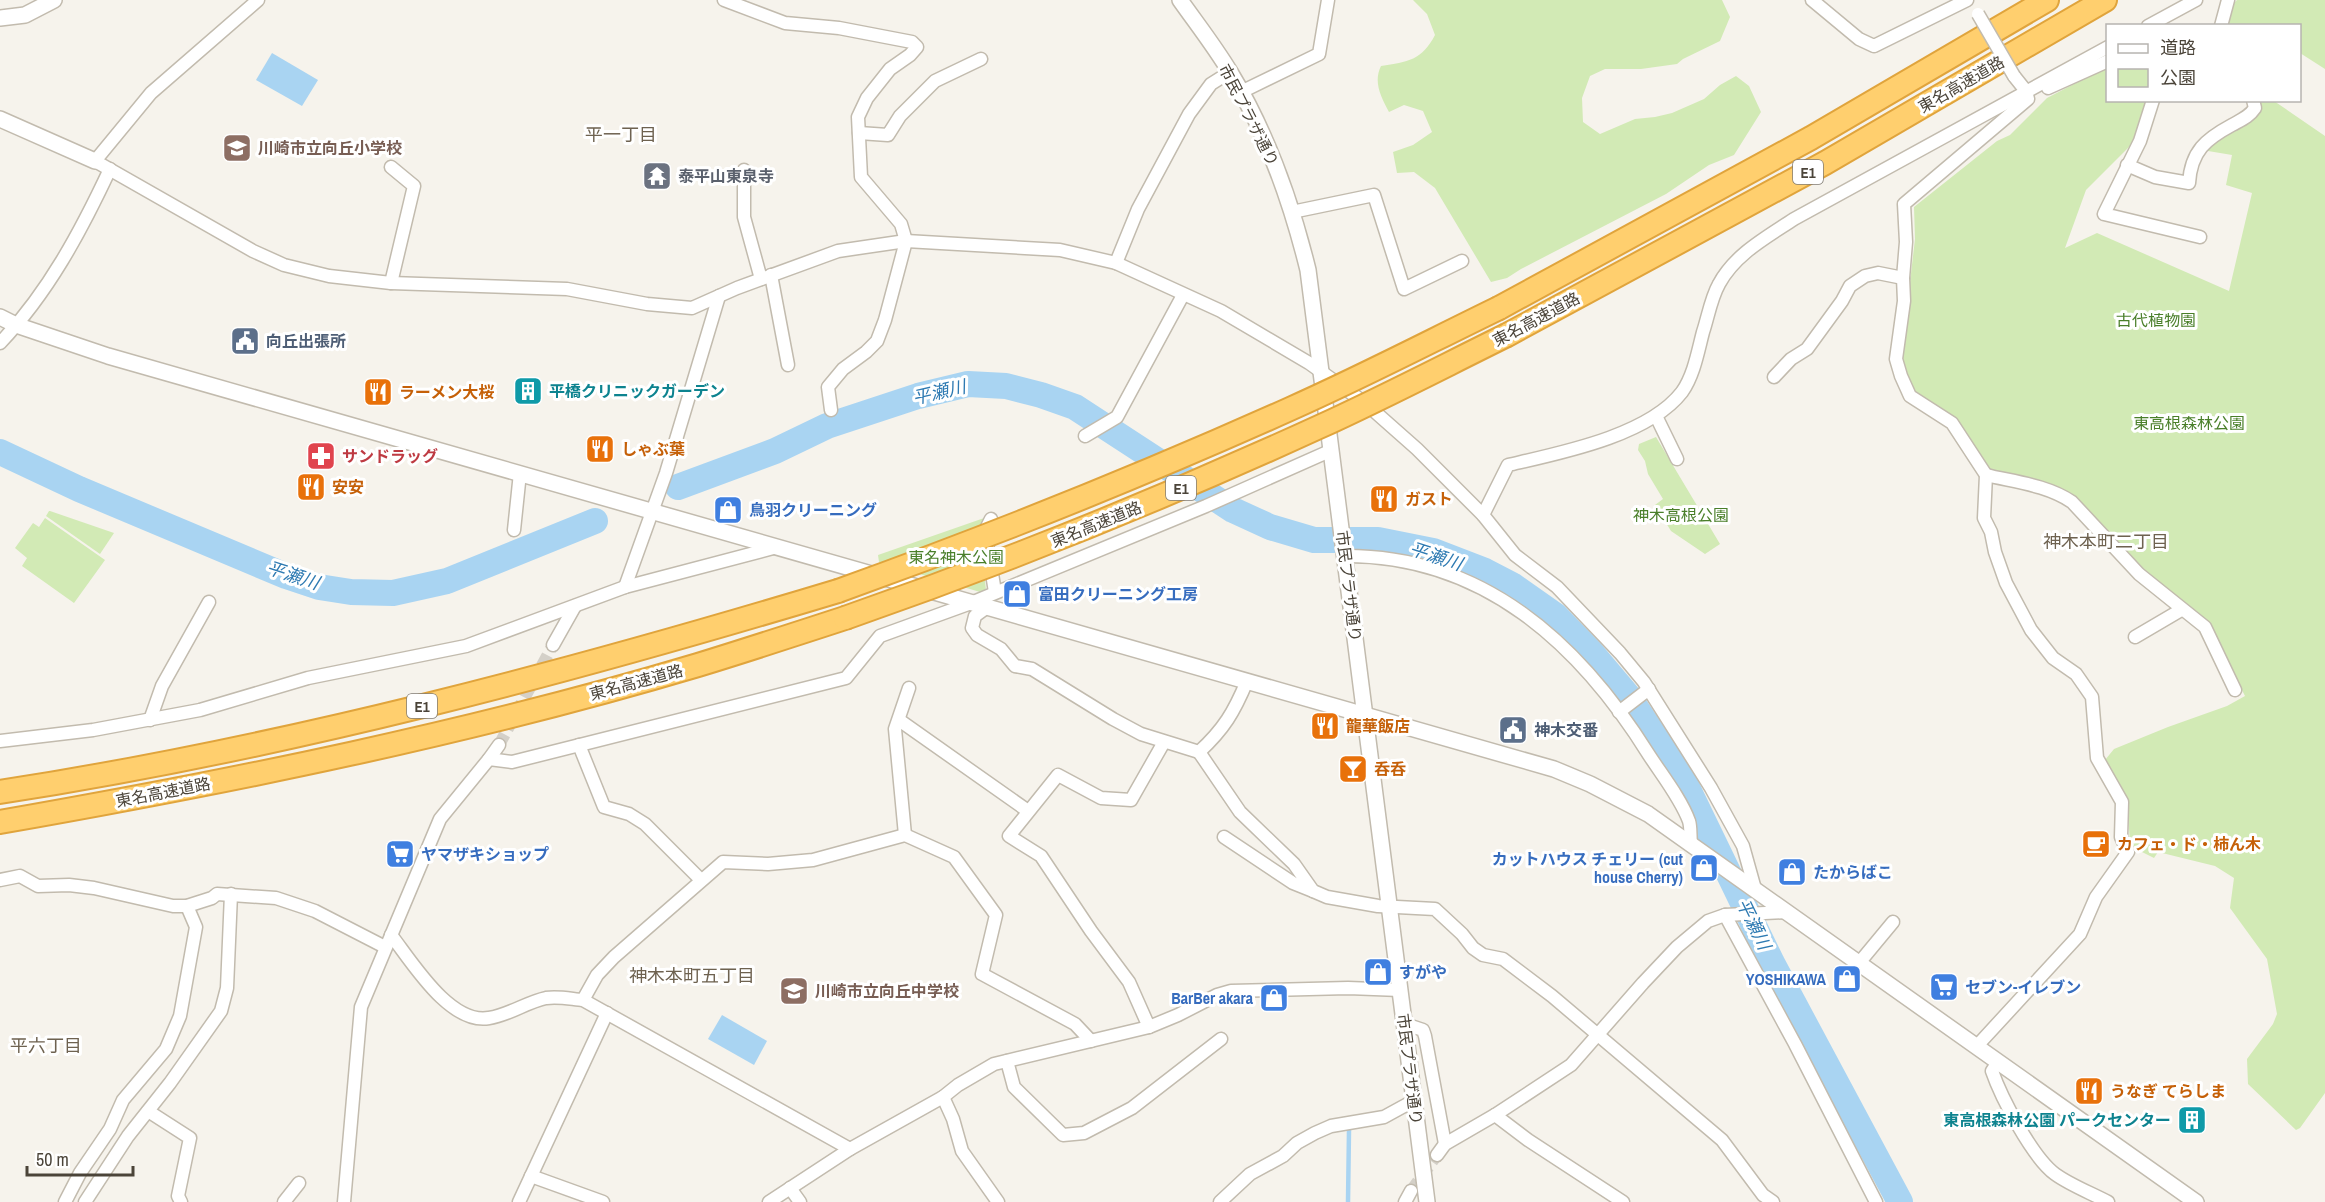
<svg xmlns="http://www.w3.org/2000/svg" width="2325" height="1202" viewBox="0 0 2325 1202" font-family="'Archivo Narrow','Noto Sans JP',sans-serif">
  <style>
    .green { fill: #d2eab5 }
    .water { fill: #a9d4f2 }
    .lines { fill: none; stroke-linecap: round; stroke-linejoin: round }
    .stream { stroke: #a9d4f2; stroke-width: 4.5 }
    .river { stroke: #a9d4f2; stroke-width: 26 }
    .minor-tunnel { stroke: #d4d0c8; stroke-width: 12; stroke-dasharray: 12 6; stroke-linecap: butt }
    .minor-casing { stroke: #c2bbae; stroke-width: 15 }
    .tertiary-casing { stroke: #c2bbae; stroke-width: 18 }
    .motorway-casing { stroke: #e0a43c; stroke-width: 26 }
    .minor { stroke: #fff; stroke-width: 12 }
    .tertiary { stroke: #fff; stroke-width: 15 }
    .motorway { stroke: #ffcf6e; stroke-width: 22 }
    .minor-bridge-casing { stroke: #c2bbae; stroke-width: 15; stroke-linecap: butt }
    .motorway-bridge-casing { stroke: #e0a43c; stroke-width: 26; stroke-linecap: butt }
    .minor-bridge { stroke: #fff; stroke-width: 12 }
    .motorway-bridge { stroke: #ffcf6e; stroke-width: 22 }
    .labels { text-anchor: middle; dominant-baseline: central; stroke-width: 6; stroke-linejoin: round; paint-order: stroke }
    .shield { fill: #fff; stroke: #817c74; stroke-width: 1.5 }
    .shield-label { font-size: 15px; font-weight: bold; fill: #4b4439 }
    .street-label { font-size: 16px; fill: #4b4439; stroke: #fff }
    .education-label { font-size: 16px; font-weight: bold; fill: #785e54; stroke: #fff; text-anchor: start }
    .worship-label { font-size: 16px; font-weight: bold; fill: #5b616d; stroke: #fff; text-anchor: start }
    .park-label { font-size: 16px; fill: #4a7f2a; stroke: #fff }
    .service-label { font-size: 16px; font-weight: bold; fill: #4e5e75; stroke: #fff; text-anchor: start }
    .culture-label { font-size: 16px; font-weight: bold; fill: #0d838f; stroke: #fff; text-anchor: start }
    .food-label { font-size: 16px; font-weight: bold; fill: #c56008; stroke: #fff; text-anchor: start }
    .health-label { font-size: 16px; font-weight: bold; fill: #be3a42; stroke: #fff; text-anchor: start }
    .shop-label { font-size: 16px; font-weight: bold; fill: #366cbe; stroke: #fff; text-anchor: start }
    .neighbourhood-label { font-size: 18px; fill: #6e6250; stroke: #fff }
    .water-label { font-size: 18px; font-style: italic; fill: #2e7ab2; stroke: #fff }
  </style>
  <rect width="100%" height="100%" fill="#f6f3ec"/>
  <!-- green -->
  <g class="green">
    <path d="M1413 0H1722L1730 17 1720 41 1683 59 1677 64 1641 69H1605L1590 76 1582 98 1583 122 1600 134 1635 119 1655 117 1672 113 1704 99 1720 85 1736 76 1749 86 1761 112 1734 155 1709 165 1666 194 1521 269 1507 278 1491 282 1435 188 1414 172 1397 173 1393 152 1413 145 1432 132 1423 111 1404 105 1389 112C1381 97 1373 82 1381 66 1408 62 1422 60 1435 35L1427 14Z"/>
    <polygon points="2237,0 2325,0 2325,69 2300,53 2300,26 2225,26 2230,7"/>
    <polygon points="2107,67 2108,100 2148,101 2138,138 2086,190 2065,248 2097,233 2229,291 2252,193 2226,185 2232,155 2202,150 2257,101 2274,101 2325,136 2325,1093 2300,1128 2296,1130 2248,1084 2247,1059 2273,1024 2277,1014 2267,959 2230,908 2234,878 2215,866 2158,852 2154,858 2132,847 2130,843 2127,800 2105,760 2114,749 2168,727 2227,706 2245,696 2208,623 2146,576 2073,500 1986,469 1955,422 1910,390 1901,359 1915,239 1914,207 1997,141 2010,135 2047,98"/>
    <polygon points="1656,437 1720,544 1705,554 1671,531 1655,505 1663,499 1648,474 1645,461 1638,450 1639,444"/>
    <polygon points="49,511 50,511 114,533 100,554 46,516"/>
    <polygon points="987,517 979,531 986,590 980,592 879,562 878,555"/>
    <polygon points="45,518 105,560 74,603 22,566 27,558 15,548 33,523 39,527"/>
  </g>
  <!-- water -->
  <g class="water">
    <polygon points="272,53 318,80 302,106 256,80"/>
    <polygon points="722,1015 767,1041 754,1065 708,1039"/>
  </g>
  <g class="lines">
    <!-- stream -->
    <polyline class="stream" points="1348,1202 1349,1130"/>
    <!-- river -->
    <g class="river">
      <polyline points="0,452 79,489 286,576 319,587 351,592 393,593 447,581 595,521"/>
      <polyline points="678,487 775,451 827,426 918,396 968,384 1006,386 1041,395 1075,407 1233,510 1270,527 1314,540 1378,540 1433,551 1485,571 1512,585 1556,616 1590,651 1628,696 1682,777 1772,963 1900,1202"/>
    </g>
    <!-- minor-tunnel -->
    <g class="minor-tunnel">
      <polyline points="499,745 553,645"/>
      <polyline points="1411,1191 1437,1155"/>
    </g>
    <!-- minor casing -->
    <g class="minor-casing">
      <g id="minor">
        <polyline points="258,0 151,93 95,161 253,251 284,265 329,276 391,283 567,289 647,304 692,308 737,288 838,251 906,241 1060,250 1116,263 1221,311 1309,363 1365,403 1417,449 1483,515 1515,555 1557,587 1620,653 1644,682 1711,788 1743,846 1755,889"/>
        <polyline points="724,0 785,23 839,28 912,42 917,47 910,55 890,69 867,98 858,117 861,177 901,224 906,241 885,320 877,341 866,352 843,369 828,387 831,410"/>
        <polyline points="1812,0 1859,39 1874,46 1967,0"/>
        <polyline points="2148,26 2196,0"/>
        <polyline points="2221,26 2228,0"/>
        <polyline points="2048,88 2108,61"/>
        <polyline points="1241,92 1319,54 1328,0"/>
        <polyline points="2153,100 2140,141 2104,214 2200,237"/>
        <polyline points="859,133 888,135 900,116 935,81 981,59"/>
        <path d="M2127 165 2155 177 2189 183C2191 151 2206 139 2232 125 2241 120 2249 117 2255 108L2253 100"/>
        <polyline points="391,167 414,186 391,283"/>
        <polyline points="744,170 744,217 761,279"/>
        <polyline points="1292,212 1374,195 1404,289 1462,261"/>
        <polyline points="1116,263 1138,209 1189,114 1211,84 1230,72"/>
        <polyline points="771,275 788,365"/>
        <path d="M0 343C48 293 81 231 110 169"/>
        <polyline points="1774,377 1791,359 1807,349 1842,301 1850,286 1865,276 1878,273 1903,278"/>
        <polyline points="1656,416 1677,459"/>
        <polyline points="1085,436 1117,417 1183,295"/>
        <path d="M1986 475C2015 482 2047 485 2072 502L2139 574 2205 627 2235 690"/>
        <path d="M1483 515 1508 465C1560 453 1648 436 1682 392 1694 375 1698 351 1703 332 1708 317 1711 298 1719 284 1735 254 1767 237 1794 219L2108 47"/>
        <polyline points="991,519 985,531 995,592"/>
        <polyline points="514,530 520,473"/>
        <path d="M1344 556C1483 555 1579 643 1649 755 1662 775 1681 799 1689 821 1691 827 1690 836 1691 843"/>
        <polyline points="625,587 666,473 719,296"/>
        <path d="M986 608 975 616 972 628 977 635 1001 649 1015 666 1032 669 1113 719 1141 734 1199 752C1224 729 1234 712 1247 681"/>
        <polyline points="2135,637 2181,610"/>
        <polyline points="553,645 575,606"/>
        <polyline points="1619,712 1649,689"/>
        <polyline points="150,720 162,686 209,602"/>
        <polyline points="899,720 1028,811"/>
        <polyline points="0,741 93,730 200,710 308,678 466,646 625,587 777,547"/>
        <polyline points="579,745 604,807 629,814 645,824 701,880"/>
        <polyline points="1199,752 1240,812 1294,864 1313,891 1327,897 1378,906 1435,909 1462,934 1473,948 1483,955 1503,959 1552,996 1722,1140 1763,1195 1773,1202"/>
        <polyline points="489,759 512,762 846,678 880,636 971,603 1206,506 1332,450"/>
        <polyline points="905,835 895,729 909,688"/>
        <polyline points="1224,837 1293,883 1313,891"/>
        <polyline points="0,880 20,876 38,886 69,885 94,888 173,906 187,906 212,898 217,894 276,898 315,911 385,947"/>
        <polyline points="1725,915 1795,1044 1876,1202"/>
        <path d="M391 935C412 962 450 1025 489 1018 509 1015 527 1002 546 998 558 996 571 999 583 1000L850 1149"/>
        <polyline points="1859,963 1893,922"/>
        <polyline points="583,1000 597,975 614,957 723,862 768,864 813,860 905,835 954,857 996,915 982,974 1075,1024 1091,1041"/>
        <polyline points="1405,1024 1423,1030 1425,1036 1445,1144"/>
        <polyline points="1149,1027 1129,982 1091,931 1041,856 1009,836 1058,775 1101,798 1131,800 1164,742"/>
        <polyline points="1976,1047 2080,934 2096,897 2128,852 2121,837 2122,802 2097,758 2092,697 2076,674 2053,658 2031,630 2006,583 1995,552 1991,532 1984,518 1986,475 1952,423 1910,396 1901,376 1896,359 1904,301 1903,278 1906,242 1904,204 2028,99 2026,91 2014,76"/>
        <polyline points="1007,1061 1014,1087 1063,1135 1084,1133 1132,1108 1221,1039"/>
        <path d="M1998 1062 1992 1071C2001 1097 2032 1157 2055 1174 2070 1185 2091 1193 2108 1202"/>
        <polyline points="943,1097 953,1119 962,1151 998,1202"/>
        <polyline points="148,1111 190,1138 178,1196 181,1202"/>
        <polyline points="1495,1115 1528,1140 1623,1202"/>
        <polyline points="1437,1155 1445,1144 1495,1115 1571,1065 1643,983 1677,947 1708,921 1725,915 1787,912"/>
        <polyline points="531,1176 603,1202"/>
        <polyline points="790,1188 800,1202"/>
        <polyline points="65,1202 80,1173 110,1129 123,1100 166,1049 180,1016 196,927 187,906"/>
        <polyline points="85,1202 128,1136 170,1083 221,1011 227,988 231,894"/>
        <polyline points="284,1202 299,1183"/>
        <polyline points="344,1202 361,1007 440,819 489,759 499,745"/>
        <polyline points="519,1202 607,1013"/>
        <polyline points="769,1202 850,1149 943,1097 958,1085 994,1064 1149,1027 1178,1015 1217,995 1231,991 1348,988 1400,990"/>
        <polyline points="1220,1202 1250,1174 1283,1156 1297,1143 1315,1133 1331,1126 1384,1117 1415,1100"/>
        <polyline points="1405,1202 1411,1191"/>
      </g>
    </g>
    <!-- tertiary casing -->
    <g class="tertiary-casing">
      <g id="tertiary">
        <path d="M1180 0C1197 24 1215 47 1230 72 1267 133 1291 201 1308 270L1427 1202"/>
        <polyline points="0,18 25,15 54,0"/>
        <polyline points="0,119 95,161"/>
        <polyline points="0,317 16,325 108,356 1554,769 1590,784 1648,814 2196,1202"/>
      </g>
    </g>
    <!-- motorway casing -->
    <g class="motorway-casing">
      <g id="motorway">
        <polyline points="1499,308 1811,138 2047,0"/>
        <polyline points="1507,335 1825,163 2105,0"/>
        <path d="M0 792C284 748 563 674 838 591"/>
        <path d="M0 822C234 781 470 733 698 665 747 650 796 634 845 618"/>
      </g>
    </g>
    <!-- minor -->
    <use href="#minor" class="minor"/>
    <!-- tertiary -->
    <use href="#tertiary" class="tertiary"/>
    <!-- motorway -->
    <use href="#motorway" class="motorway"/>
    <!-- minor-bridge casing -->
    <g class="minor-bridge-casing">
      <polyline id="minor-bridge" points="1978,14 2014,76"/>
    </g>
    <!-- motorway-bridge casing -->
    <g class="motorway-bridge-casing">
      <g id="motorway-bridge">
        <path d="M838 591C991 536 1141 476 1290 409 1360 378 1429 342 1499 308"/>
        <path d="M845 618C1006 562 1164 498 1319 427 1383 398 1444 366 1507 335"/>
      </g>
    </g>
    <!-- minor-bridge -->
    <use href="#minor-bridge" class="minor-bridge"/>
    <!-- motorway-bridge -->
    <use href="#motorway-bridge" class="motorway-bridge"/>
  </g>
  <!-- icons -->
  <defs>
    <g id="school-square" transform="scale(1.5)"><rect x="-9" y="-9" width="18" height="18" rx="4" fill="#8d6e63" stroke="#fff"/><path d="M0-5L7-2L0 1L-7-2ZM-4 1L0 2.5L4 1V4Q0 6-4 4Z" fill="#fff"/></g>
    <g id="temple-square" transform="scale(1.5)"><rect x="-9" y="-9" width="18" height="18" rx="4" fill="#6b7280" stroke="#fff"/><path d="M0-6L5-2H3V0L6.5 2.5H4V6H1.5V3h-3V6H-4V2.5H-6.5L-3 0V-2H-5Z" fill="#fff"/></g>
    <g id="civic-square" transform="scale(1.5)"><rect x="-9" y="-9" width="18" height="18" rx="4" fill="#5c6f8a" stroke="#fff"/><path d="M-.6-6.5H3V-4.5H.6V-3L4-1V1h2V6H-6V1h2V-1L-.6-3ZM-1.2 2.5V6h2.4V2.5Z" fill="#fff"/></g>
    <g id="building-square" transform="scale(1.5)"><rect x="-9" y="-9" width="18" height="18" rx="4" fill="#0f9aa8" stroke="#fff"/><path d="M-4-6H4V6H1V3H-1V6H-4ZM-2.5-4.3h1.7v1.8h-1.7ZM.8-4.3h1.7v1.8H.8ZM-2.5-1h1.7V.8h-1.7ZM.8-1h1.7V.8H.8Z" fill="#fff"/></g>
    <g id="restaurant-square" transform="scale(1.5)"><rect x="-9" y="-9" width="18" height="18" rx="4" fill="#e8710a" stroke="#fff"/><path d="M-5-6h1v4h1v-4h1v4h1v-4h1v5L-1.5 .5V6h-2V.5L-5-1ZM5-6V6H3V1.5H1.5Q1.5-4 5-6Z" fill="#fff"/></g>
    <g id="pharmacy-square" transform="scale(1.5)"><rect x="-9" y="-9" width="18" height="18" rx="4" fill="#e0444e" stroke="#fff"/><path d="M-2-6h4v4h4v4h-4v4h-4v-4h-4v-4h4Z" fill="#fff"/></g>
    <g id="shop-square" transform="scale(1.5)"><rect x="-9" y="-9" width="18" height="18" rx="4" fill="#3f7fe0" stroke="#fff"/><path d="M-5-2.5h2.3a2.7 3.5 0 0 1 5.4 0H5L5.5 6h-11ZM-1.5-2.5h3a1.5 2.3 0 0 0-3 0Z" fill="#fff"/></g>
    <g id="bar-square" transform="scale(1.5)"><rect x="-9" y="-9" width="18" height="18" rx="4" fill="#e8710a" stroke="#fff"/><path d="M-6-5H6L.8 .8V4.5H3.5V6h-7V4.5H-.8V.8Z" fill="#fff"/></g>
    <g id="cafe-square" transform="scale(1.5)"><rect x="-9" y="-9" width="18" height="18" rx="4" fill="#e8710a" stroke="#fff"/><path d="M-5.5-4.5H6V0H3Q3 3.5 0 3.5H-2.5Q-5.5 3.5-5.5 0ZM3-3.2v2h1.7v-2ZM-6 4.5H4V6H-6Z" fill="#fff"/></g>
    <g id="supermarket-square" transform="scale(1.5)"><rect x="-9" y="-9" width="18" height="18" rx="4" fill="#3f7fe0" stroke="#fff"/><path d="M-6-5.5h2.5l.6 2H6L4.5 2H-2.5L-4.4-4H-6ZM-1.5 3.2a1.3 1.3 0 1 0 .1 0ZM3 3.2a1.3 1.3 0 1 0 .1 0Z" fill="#fff"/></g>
  </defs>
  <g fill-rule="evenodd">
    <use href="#school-square" x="237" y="148"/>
    <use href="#temple-square" x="657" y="176"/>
    <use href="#civic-square" x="245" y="341"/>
    <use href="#building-square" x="528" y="391"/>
    <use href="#restaurant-square" x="378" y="392"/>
    <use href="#restaurant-square" x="600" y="449"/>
    <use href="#pharmacy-square" x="321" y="456"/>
    <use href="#restaurant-square" x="311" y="487"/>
    <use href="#restaurant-square" x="1384" y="499"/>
    <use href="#shop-square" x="728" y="510"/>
    <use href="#shop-square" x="1017" y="594"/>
    <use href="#restaurant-square" x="1325" y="726"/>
    <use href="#civic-square" x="1513" y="730"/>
    <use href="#bar-square" x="1353" y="769"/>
    <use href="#cafe-square" x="2096" y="844"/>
    <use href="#supermarket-square" x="400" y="854"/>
    <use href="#shop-square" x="1704" y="868"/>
    <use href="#shop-square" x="1792" y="872"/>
    <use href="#shop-square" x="1378" y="972"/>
    <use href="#shop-square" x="1847" y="979"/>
    <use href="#supermarket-square" x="1944" y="987"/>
    <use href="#school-square" x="794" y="991"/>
    <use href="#shop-square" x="1274" y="998"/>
    <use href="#restaurant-square" x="2089" y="1091"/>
    <use href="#building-square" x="2192" y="1120"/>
  </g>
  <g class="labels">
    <!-- shield labels -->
    <g class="shield">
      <rect x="1793" y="160" width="30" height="24" rx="4.5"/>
      <rect x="1166" y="476" width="30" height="24" rx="4.5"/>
      <rect x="407" y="694" width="30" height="24" rx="4.5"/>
    </g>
    <g class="shield-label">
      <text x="1808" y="172">E1</text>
      <text x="1181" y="488">E1</text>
      <text x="422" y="706">E1</text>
    </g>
    <!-- street labels -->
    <g class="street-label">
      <text transform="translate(1961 84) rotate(-30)">東名高速道路</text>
      <text transform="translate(1249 115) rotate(63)">市民プラザ通り</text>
      <text transform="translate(1536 319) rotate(-28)">東名高速道路</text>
      <text transform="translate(1096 524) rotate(-22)">東名高速道路</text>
      <text transform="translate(1349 586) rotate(83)">市民プラザ通り</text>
      <text transform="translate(636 682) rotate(-15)">東名高速道路</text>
      <text transform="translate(163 792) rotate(-11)">東名高速道路</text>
      <text transform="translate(1410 1069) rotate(83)">市民プラザ通り</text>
    </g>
    <!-- education labels -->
    <g class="education-label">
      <text x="258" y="148">川崎市立向丘小学校</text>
      <text x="815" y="991">川崎市立向丘中学校</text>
    </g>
    <!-- worship labels -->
    <g class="worship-label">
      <text x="678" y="176">泰平山東泉寺</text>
    </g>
    <!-- park labels -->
    <g class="park-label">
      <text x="2156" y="320">古代植物園</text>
      <text x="2189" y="423">東高根森林公園</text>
      <text x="1681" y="515">神木高根公園</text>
      <text x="956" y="557">東名神木公園</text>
    </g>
    <!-- service labels -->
    <g class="service-label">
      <text x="266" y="341">向丘出張所</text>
      <text x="1534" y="730">神木交番</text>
    </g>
    <!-- culture labels -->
    <g class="culture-label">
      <text x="549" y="391">平橋クリニックガーデン</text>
      <text x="2171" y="1120" text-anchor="end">東高根森林公園 パークセンター</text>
    </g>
    <!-- food labels -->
    <g class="food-label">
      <text x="399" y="392">ラーメン大桜</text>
      <text x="621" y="449">しゃぶ葉</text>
      <text x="332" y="487">安安</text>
      <text x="1405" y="499">ガスト</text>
      <text x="1346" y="726">龍華飯店</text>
      <text x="1374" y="769">呑呑</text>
      <text x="2117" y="844">カフェ・ド・柿ん木</text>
      <text x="2110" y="1091">うなぎ てらしま</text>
    </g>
    <!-- health labels -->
    <g class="health-label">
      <text x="342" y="456">サンドラッグ</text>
    </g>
    <!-- shop labels -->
    <g class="shop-label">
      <text x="749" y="510">鳥羽クリーニング</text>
      <text x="1038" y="594">富田クリーニング工房</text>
      <text x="421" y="854">ヤマザキショップ</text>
      <text x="1683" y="859" text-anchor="end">カットハウス チェリー (cut<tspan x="1683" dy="18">house Cherry)</tspan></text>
      <text x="1813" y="872">たからばこ</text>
      <text x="1399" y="972">すがや</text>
      <text x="1826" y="979" text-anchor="end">YOSHIKAWA</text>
      <text x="1965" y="987">セブン-イレブン</text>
      <text x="1253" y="998" text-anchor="end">BarBer akara</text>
    </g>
    <!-- neighbourhood labels -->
    <g class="neighbourhood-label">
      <text x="621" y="134">平一丁目</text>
      <text x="2106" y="541">神木本町二丁目</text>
      <text x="692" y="975">神木本町五丁目</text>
      <text x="46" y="1045">平六丁目</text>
    </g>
    <!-- water labels -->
    <g class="water-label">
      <text transform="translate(939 392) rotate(-13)">平瀬川</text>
      <text transform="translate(1436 556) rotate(18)">平瀬川</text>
      <text transform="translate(293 575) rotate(18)">平瀬川</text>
      <text transform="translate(1754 924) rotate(64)">平瀬川</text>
    </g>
  </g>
  <!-- legend -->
  <rect x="2106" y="24" width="195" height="78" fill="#ffffff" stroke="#b7b4b0" stroke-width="1.5"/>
  <rect x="2118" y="44" width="30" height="9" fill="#ffffff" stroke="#b7b4b0" stroke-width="1.5"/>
  <text x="2160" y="54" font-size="18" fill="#4b4439">道路</text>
  <rect x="2118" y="69" width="30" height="18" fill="#d2eab5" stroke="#b7b4b0" stroke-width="1.5"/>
  <text x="2160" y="84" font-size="18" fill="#4b4439">公園</text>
  <!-- scale -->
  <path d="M27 1166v9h106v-9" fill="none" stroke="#4b4439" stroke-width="3"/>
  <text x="36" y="1166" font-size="18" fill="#4b4439" stroke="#ffffff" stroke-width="4.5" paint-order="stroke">50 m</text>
</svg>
